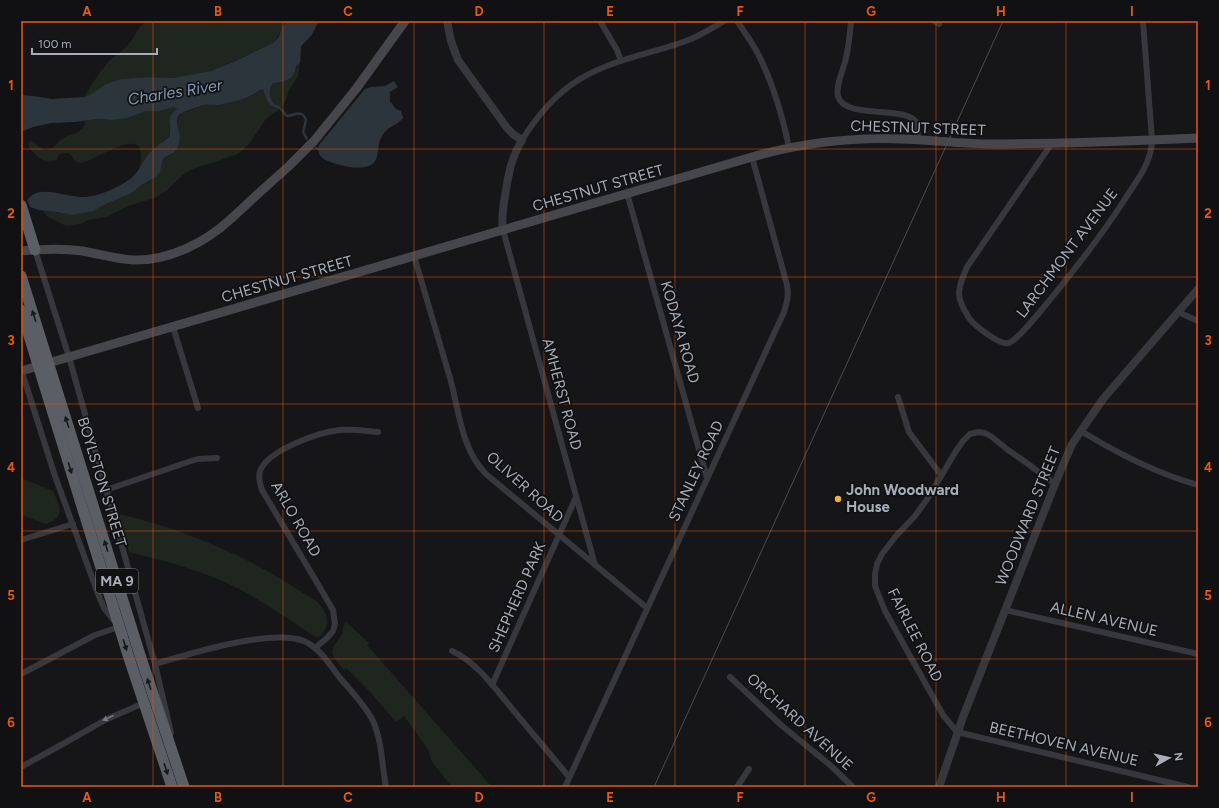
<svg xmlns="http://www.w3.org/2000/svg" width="1219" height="808" viewBox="0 0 1219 808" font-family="Figtree,sans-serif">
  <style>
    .green { fill: #1e261f }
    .water { fill: #2c353c }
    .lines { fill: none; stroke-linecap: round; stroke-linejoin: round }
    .stream { stroke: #2c353c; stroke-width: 2.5 }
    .minor { stroke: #37383d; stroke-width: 6 }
    .tertiary { stroke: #37383d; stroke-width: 8 }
    .secondary { stroke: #45474d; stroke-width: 9 }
    .trunk { stroke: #5b5e65; stroke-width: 11 }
    .tram { stroke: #4a4c52; stroke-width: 1 }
    .oneway { fill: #18191b }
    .oneway2 { fill: #757881 }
    .grid { fill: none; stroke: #e8590c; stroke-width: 1; stroke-opacity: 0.55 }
    .poi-dot { fill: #f2b134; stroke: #111113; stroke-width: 1.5 }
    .labels { text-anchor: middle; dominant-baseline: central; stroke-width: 3.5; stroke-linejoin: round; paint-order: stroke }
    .shield { fill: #111113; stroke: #7b7e86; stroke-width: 1 }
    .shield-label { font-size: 14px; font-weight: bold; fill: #a8adb8 }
    .street-label { font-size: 15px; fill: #a8adb8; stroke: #111113 }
    .poi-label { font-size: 15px; font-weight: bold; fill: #a8adb8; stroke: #111113; text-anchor: start }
    .water-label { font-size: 16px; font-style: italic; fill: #7f9bb3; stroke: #111113 }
    .neatline { fill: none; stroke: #e8590c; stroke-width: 1.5 }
    .grid-label { font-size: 13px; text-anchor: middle; font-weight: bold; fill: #e8590c }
  </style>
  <rect width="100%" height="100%" fill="#161618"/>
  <!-- green -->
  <g class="green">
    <path d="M148 21H288C281 28 280 37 273 43L217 69 198 74 173 78 149 77 121 79 106 84 90 95 84 97C92 84 100 71 109 61 115 55 121 52 126 47 136 38 135 28 148 21Z"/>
    <path d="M300 63 298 76 289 90 286 100 282 107 266 119 249 144 238 154 218 161 193 169 184 174 166 191 154 198 128 206 106 217 88 220 80 224 66 226 48 217 42 210 63 213 93 211 106 204 132 193 140 186 149 182 160 171 163 159 172 154 178 126V118L182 113 205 105H222L242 99 251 96 263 89 268 102 276 106C270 99 267 91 273 83 284 82 290 82 295 71 296 67 296 66 300 63Z"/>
    <path d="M174 107H176L177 110 169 124 170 131 168 137 157 146 144 160 139 168C140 164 142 158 141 153 140 128 94 161 83 162 81 163 79 163 77 162 72 158 72 153 65 153 63 154 61 153 59 155 58 157 57 159 56 160 41 163 38 158 29 147V143L31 140 43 150C57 150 54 143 64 138 72 133 85 133 85 121L97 119 109 120 123 118 146 111H155Z"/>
    <path d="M21 478 53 491C60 507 66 517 46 524L21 515Z"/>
    <path d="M118 514C140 519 162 525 183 533 224 548 264 567 300 591 306 595 316 599 320 605 330 617 330 629 317 638 291 621 266 603 239 589 204 571 167 561 129 552Z"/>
    <polygon points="345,621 369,643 367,645 492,787 452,787 432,762 428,749 404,716 396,722 371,693 346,668 344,670 333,656 332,651 334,646 342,634"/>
  </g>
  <!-- water -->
  <g class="water">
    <path d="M288 21H319L311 36 302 45 301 47 300 63C296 65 296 67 295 71 291 82 283 82 273 83 267 91 270 100 277 107 266 106 266 96 263 89 259 90 255 94 250 96 242 100 232 102 224 104 217 106 211 104 205 105 200 106 182 112 179 115 172 124 188 139 173 153 170 155 166 156 163 159L160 172 156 177 140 186 132 193 106 204 93 211 72 215 57 212 39 210 30 207 27 200C29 198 31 195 34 194 46 187 71 198 85 197 100 196 119 187 130 179 137 174 139 168 143 162 147 156 152 150 157 146 161 142 166 141 169 136 172 130 168 124 170 118 171 113 175 112 177 109L174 107 159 111H146L127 118 112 120 97 119 75 122 51 123 33 127 21 132V95L33 96 52 99 84 97 90 95 106 84 121 79 149 77 173 78 211 71 231 63 273 43 279 37 282 27Z"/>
    <path d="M394 81 398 87 390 92V101L396 109 401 111 403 118C398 125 389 126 384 133 378 140 379 148 377 156 374 175 340 166 328 161 320 158 317 153 319 145L365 89 371 87 385 86Z"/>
  </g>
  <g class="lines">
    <!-- stream -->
    <g class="stream">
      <path d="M275 106 279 107 287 116C295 115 302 109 306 120L303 132 307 139"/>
      <polyline points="316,148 318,149"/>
    </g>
    <!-- minor -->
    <g class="minor">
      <polyline points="600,21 617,50 621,61"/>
      <path d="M737 21C744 31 750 40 756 50 772 80 782 114 789 147"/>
      <path d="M851 21C850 33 849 45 846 58 844 68 835 87 838 96 844 120 905 105 916 122 919 127 918 134 917 140"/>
      <polyline points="934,21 939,24"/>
      <path d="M522 140C537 116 555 94 580 79 613 59 651 54 686 41 700 36 712 28 724 21"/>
      <path d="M1052 143 967 267C957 290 955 296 969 318 974 325 1000 346 1009 343 1017 340 1033 320 1039 313 1069 277 1098 241 1123 202 1130 191 1138 180 1144 169 1149 159 1152 150 1152 140L1143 21"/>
      <polyline points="627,193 707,478"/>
      <polyline points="503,230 595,565"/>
      <polyline points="35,250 69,357 155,664 171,733"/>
      <path d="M414 256C426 297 438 337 450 378 459 410 461 449 486 474L647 608"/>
      <polyline points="1178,312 1198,321"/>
      <polyline points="173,327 198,408"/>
      <polyline points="898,397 909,432 941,475"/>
      <path d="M1081 431C1117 453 1158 474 1198 485"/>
      <polyline points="1055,484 1024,461 1008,450 992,437 985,433 979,432 970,434 963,441 956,451 928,498 915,516 896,536 882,554 877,564 875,574 875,586 885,611 943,715 957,732 1188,787"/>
      <polyline points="106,490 188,462 198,459 217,458"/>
      <polyline points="21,540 73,524"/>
      <polyline points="1005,610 1198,654"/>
      <path d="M315 648 328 637 333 631 335 624 333 610 319 586 262 490C260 484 258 477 260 471 268 450 319 432 340 430 353 429 366 431 378 432"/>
      <path d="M452 651C477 662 497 691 514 711 532 733 551 755 569 777"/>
      <path d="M155 664C188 654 272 628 304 641 319 647 330 665 340 678 351 691 365 705 373 721 382 741 382 766 386 787"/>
      <polyline points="21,674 95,635 119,627 104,608 98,594 55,476 21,369"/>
      <polyline points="730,677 781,725 830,765 853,787"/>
      <polyline points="492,685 576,497"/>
      <polyline points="21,767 61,745 107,719 144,703"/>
      <path d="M565 787 784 312C787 302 789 295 787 285L752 157"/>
      <polyline points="737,787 749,769"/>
    </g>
    <!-- tertiary -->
    <g class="tertiary">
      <path d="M447 21 451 41 458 60 507 128 514 135 522 140C511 158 508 176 505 196 503 208 501 219 503 230"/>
      <polyline points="939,787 963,717 1055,484 1072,444 1103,399 1198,289"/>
    </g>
    <!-- secondary -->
    <g class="secondary">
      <path d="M21 251C41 249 62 248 82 251 99 254 116 259 133 260 170 261 206 242 232 218L260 192 289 166 314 141 356 89 405 21"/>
      <path d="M21 371 752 157C801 143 851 137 902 139 932 140 962 144 992 144 1061 144 1130 141 1198 138"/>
    </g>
    <!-- trunk -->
    <g class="trunk">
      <polyline points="21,205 35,250"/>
      <polyline points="21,276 140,655 184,787"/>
      <polyline points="21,310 129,658 172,787"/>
    </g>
    <!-- tram -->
    <polyline class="tram" points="654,787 1003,21"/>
  </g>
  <!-- one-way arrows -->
  <defs><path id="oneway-solid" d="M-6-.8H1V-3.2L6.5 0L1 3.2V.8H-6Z"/></defs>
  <g class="oneway">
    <use href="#oneway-solid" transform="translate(34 316) rotate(-108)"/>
    <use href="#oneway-solid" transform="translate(67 422) rotate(-107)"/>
    <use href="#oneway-solid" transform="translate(70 468) rotate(73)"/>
    <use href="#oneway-solid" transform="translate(106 546) rotate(-107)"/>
    <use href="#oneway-solid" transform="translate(125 645) rotate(73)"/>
    <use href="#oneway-solid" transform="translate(149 684) rotate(-108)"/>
    <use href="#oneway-solid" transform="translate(166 769) rotate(72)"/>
  </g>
  <use class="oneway2" href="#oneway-solid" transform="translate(108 718) rotate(155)"/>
  <!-- grid -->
  <path class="grid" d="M153 21V787M283 21V787M414 21V787M544 21V787M675 21V787M805 21V787M936 21V787M1066 21V787M21 149H1198M21 277H1198M21 404H1198M21 531H1198M21 659H1198"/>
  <!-- markers -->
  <circle class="poi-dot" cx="838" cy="499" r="4"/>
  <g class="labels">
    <!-- shield labels -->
    <rect class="shield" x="96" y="569" width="42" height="24" rx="3"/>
    <g class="shield-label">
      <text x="117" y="581">MA 9</text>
    </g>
    <!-- street labels -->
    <g class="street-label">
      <text transform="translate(918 128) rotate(2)">CHESTNUT STREET</text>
      <text transform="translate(598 188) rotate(-16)">CHESTNUT STREET</text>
      <text transform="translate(1067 253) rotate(-53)">LARCHMONT AVENUE</text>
      <text transform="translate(287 279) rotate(-16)">CHESTNUT STREET</text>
      <text transform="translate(680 332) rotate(74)">KODAYA ROAD</text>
      <text transform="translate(562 394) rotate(75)">AMHERST ROAD</text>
      <text transform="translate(696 471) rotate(-65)">STANLEY ROAD</text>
      <text transform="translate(102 482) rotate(73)">BOYLSTON STREET</text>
      <text transform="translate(525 487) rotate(42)">OLIVER ROAD</text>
      <text transform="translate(1028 516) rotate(-68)">WOODWARD STREET</text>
      <text transform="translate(296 519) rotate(60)">ARLO ROAD</text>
      <text transform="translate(517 597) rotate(-66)">SHEPHERD PARK</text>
      <text transform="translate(1104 619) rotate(13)">ALLEN AVENUE</text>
      <text transform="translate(915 635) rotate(63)">FAIRLEE ROAD</text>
      <text transform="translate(800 722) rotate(42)">ORCHARD AVENUE</text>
      <text transform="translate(1064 744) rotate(13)">BEETHOVEN AVENUE</text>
    </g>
    <!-- poi labels -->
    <g class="poi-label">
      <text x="846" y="490">John Woodward<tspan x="846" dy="17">House</tspan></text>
    </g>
    <!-- water labels -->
    <g class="water-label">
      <text transform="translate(175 92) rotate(-9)">Charles River</text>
    </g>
  </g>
  <!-- border -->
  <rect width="1219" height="808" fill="none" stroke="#111113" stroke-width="44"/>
  <!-- north arrow -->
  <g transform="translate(1169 758) rotate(82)" stroke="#111113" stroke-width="3" paint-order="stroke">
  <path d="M0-3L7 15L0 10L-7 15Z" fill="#a8adb8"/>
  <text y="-6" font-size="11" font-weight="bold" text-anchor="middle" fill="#a8adb8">N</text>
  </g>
  <!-- scale -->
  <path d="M32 48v6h125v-6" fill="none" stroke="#a8adb8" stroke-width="2"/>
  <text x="38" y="48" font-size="12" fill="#a8adb8" stroke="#111113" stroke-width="3" paint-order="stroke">100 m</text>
  <rect x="22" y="22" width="1175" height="764" class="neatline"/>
  <g class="grid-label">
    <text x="87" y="16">A</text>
    <text x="218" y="16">B</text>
    <text x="348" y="16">C</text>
    <text x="479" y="16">D</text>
    <text x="610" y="16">E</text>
    <text x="740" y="16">F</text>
    <text x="871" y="16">G</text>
    <text x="1001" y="16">H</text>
    <text x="1132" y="16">I</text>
    <text x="11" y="90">1</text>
    <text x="1208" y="90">1</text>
    <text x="11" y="218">2</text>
    <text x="1208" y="218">2</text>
    <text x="11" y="345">3</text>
    <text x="1208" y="345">3</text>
    <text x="11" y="472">4</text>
    <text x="1208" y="472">4</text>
    <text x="11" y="600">5</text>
    <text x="1208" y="600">5</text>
    <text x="11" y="727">6</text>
    <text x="1208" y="727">6</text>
    <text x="87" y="802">A</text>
    <text x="218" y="802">B</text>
    <text x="348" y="802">C</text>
    <text x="479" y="802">D</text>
    <text x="610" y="802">E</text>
    <text x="740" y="802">F</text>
    <text x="871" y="802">G</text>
    <text x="1001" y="802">H</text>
    <text x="1132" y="802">I</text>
  </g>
</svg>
